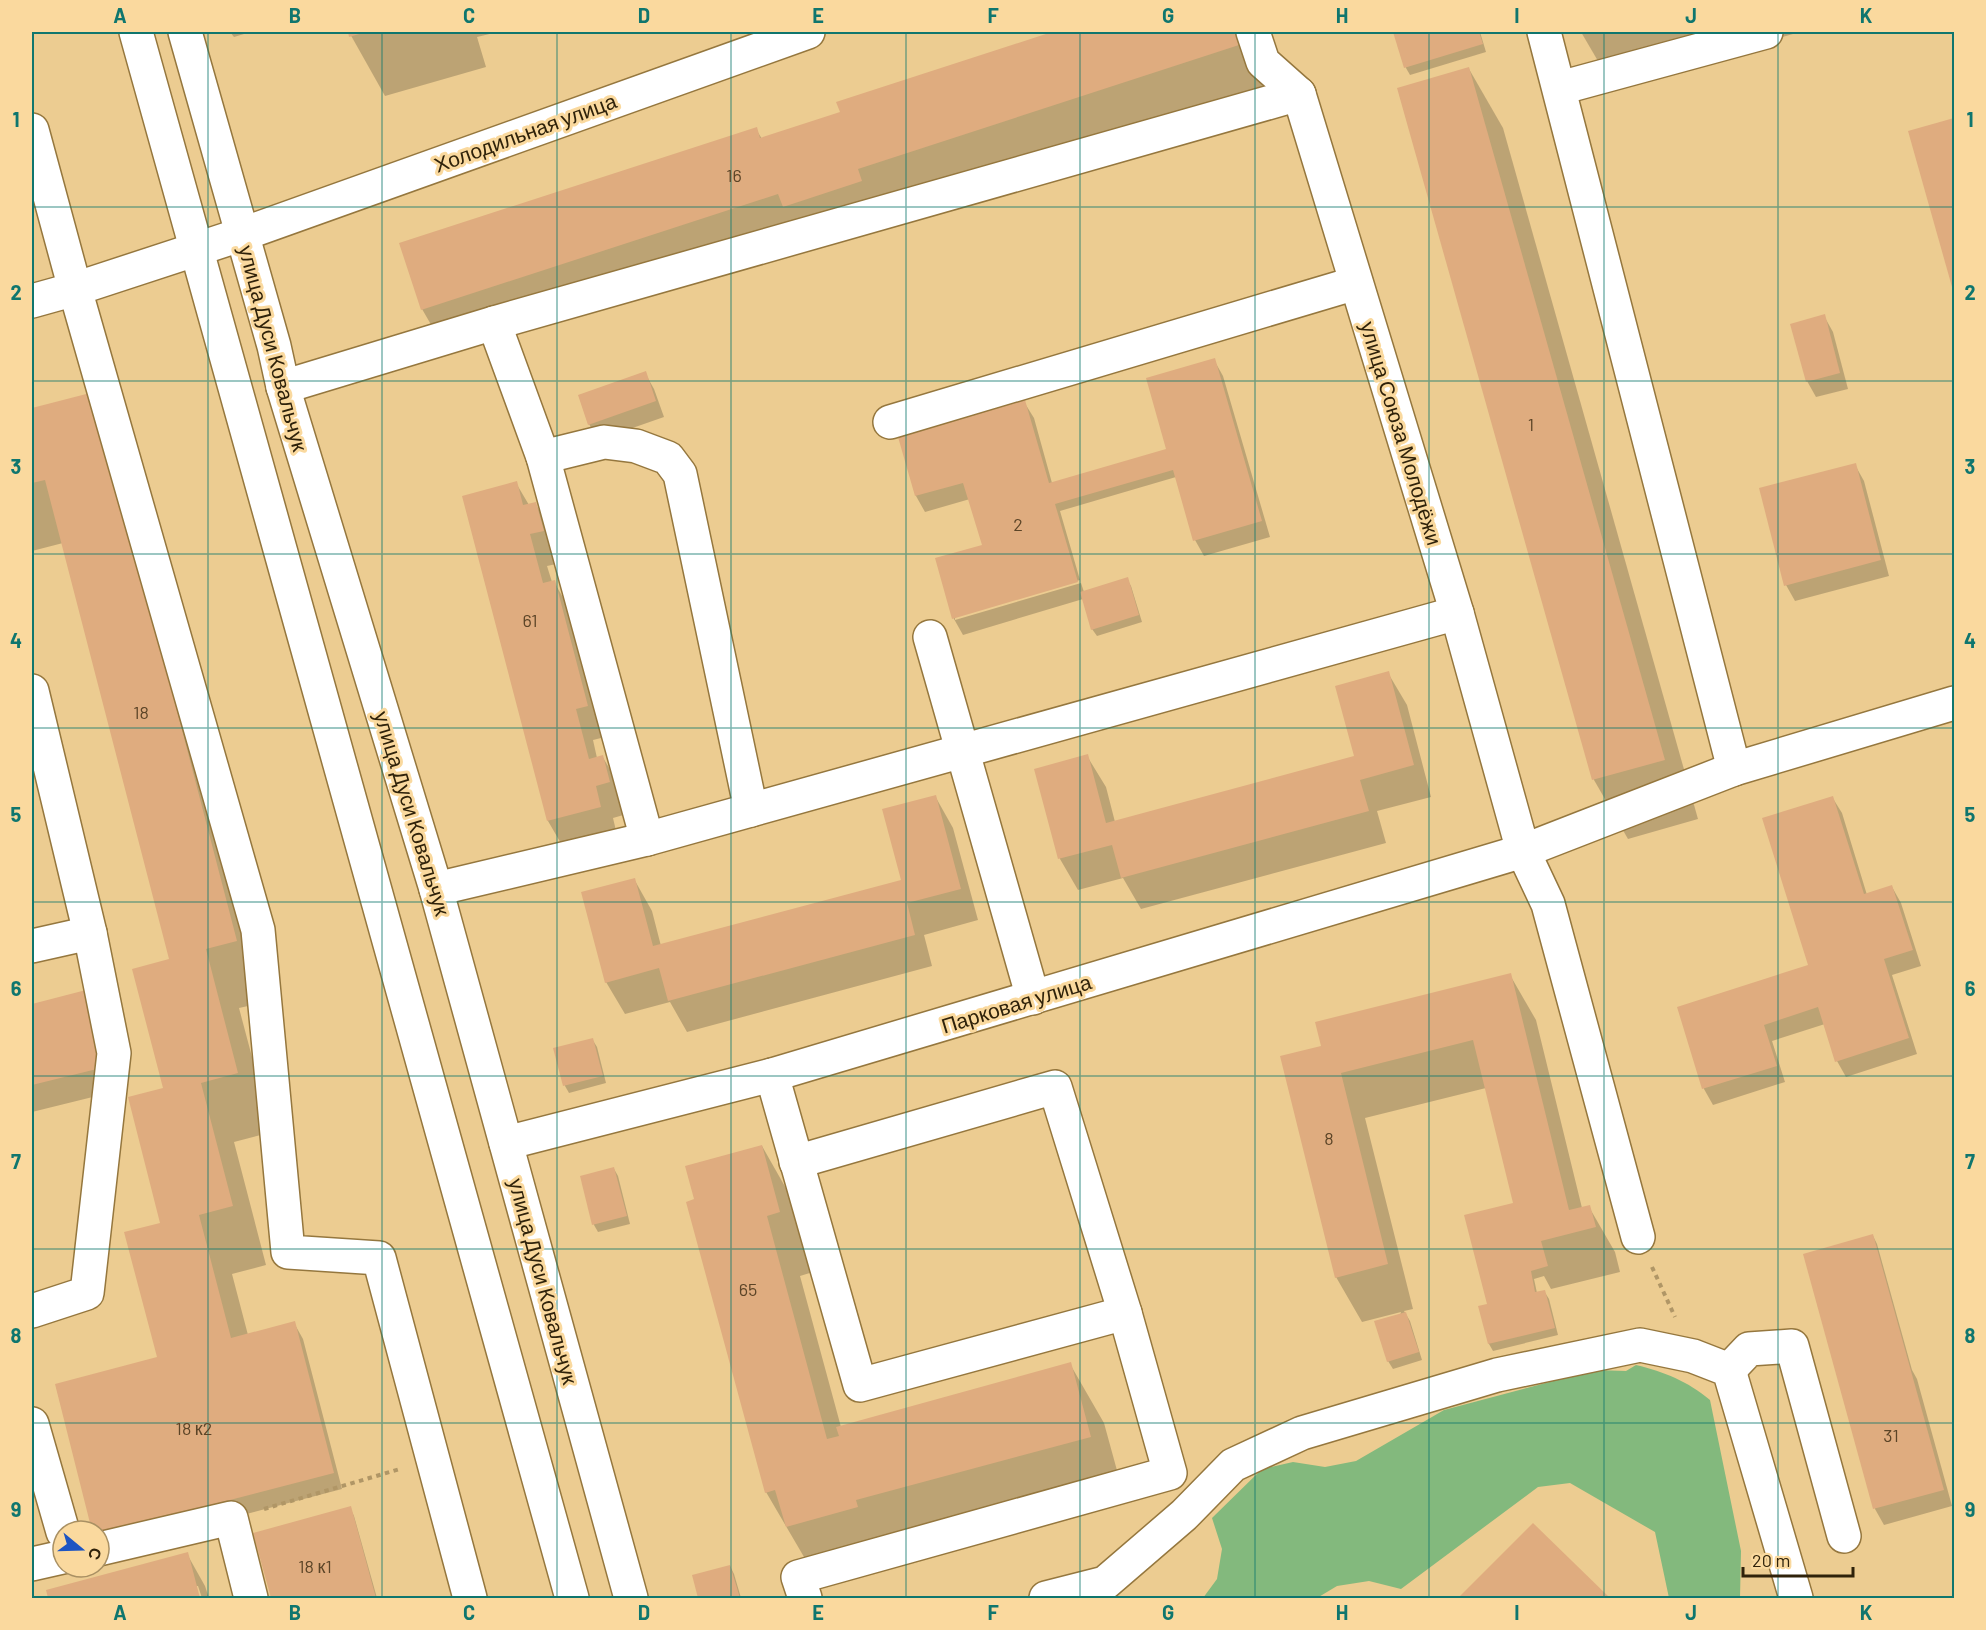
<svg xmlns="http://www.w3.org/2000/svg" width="1986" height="1630" viewBox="0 0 1986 1630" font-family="Barlow,sans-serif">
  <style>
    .green { fill: #83b97d }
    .shadow { fill: #0003 }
    .building { fill: #dfac7f }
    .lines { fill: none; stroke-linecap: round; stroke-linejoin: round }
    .minor-casing { stroke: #95773e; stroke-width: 36 }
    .major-casing { stroke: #95773e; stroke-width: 36 }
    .path { stroke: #b09666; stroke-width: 4; stroke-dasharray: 4.5 4.5; stroke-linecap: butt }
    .minor { stroke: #fff; stroke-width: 33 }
    .major { stroke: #fff; stroke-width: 33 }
    .grid { fill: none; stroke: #0f766e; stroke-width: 1.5; stroke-opacity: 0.55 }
    .labels { text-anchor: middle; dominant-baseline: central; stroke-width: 6; stroke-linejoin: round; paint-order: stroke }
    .number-label { font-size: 18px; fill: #5b4427 }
    .street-label { font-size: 21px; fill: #2f220a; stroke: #fad99e }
    .neatline { fill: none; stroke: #0f766e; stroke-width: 2 }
    .grid-label { font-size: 20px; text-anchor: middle; font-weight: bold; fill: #0f766e }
  </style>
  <rect width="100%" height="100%" fill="#eccc91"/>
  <!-- green -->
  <path class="green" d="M1636 1365C1665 1372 1687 1381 1710 1400L1741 1551 1740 1598H1669L1655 1532 1570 1483 1538 1487 1401 1589 1369 1581 1337 1586 1317 1598H1203L1217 1579 1222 1549 1212 1518 1262 1469 1293 1462 1325 1467 1356 1461 1444 1410 1595 1370 1626 1371Z"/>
  <!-- shadow -->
  <g class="shadow">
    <polygon points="230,32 243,32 244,34 234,37"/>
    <polygon points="349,32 498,32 477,37 486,67 385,96"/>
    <polygon points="1057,32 1245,32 1264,90 887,226 810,251 803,239 448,354 422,309 756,129 762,139 842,113 838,103"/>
    <polygon points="1395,32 1480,32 1486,52 1410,75 1406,68"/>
    <polygon points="1581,32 1800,32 1612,85"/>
    <polygon points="1469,69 1503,128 1698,819 1628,839 1594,780 1398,89"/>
    <polygon points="1954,119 1954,291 1910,132"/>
    <polygon points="1824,316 1833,332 1848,389 1816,397 1807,381"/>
    <polygon points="1214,360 1223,376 1270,537 1204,556 1195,540 1176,477 1060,511 1080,580 955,617 955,620 1081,583 1084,592 1127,579 1131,586 1142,622 1097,636 1092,629 1083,599 963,635 954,619 937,559 984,546 970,499 925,512 916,496 900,438 1024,402 1034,418 1052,483 1170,456"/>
    <polygon points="645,373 654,389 664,417 598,440 589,424"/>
    <polygon points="93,394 270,1001 239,1008 272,1132 234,1142 266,1265 232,1274 248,1335 294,1323 303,1339 342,1489 104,1551 99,1531 94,1531 56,1386 159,1359 165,1089 171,960 63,543 32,551 32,410"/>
    <polygon points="1855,465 1864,481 1889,576 1795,601 1786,585"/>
    <polygon points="516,483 529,505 535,503 553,535 561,563 547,566 552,582 554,582 572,613 605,737 593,740 597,758 602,756 621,788 627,814 613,818 618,839 566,852 548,821 463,497"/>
    <polygon points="1388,673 1407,705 1431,797 1377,811 1386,843 1141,909 1123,878 1078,890 1060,859 1036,770 1087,756 1106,787 1115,822 1356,757"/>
    <polygon points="935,796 953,828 978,920 924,935 932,966 687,1032 670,1002 625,1014 606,982 634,879 652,911 661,946 902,881"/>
    <polygon points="1832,797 1842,813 1867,895 1892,887 1901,903 1921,966 1892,975 1917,1054 1846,1077 1837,1061 1825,1024 1772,1041 1785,1082 1713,1105 1704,1089 1678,1008 1810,966"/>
    <polygon points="1510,975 1536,1020 1582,1208 1589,1207 1615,1252 1620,1272 1551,1289 1544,1276 1534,1279 1537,1293 1544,1291 1549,1299 1558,1335 1493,1351 1489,1344 1480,1307 1488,1305 1516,1210 1486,1088 1365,1118 1413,1309 1404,1311 1410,1321 1422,1360 1393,1369 1388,1361 1401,1312 1362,1322 1336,1277 1323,1047"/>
    <polygon points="85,992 117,1091 32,1112 32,1006"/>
    <polygon points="592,1039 597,1047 606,1083 569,1093 565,1086 555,1049"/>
    <polygon points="762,1146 796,1206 813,1272 800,1276 841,1427 1070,1364 1104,1423 1124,1496 821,1586 766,1492 696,1200"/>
    <polygon points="614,1169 618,1176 630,1224 598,1232 594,1225 581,1177"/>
    <polygon points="1873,1236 1877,1244 1912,1370 1917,1379 1952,1506 1884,1525 1875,1509 1805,1255"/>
    <polygon points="350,1508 354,1516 377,1598 272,1598 255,1534"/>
    <polygon points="1533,1525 1608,1598 1461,1598"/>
    <polygon points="187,1554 205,1586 209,1598 202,1598 198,1586 195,1586 199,1598 50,1598 48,1591"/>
    <polygon points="730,1566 734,1574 741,1598 700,1598 694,1576"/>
  </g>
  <!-- building -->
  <g class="building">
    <polygon points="348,32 366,32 349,37"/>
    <polygon points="1052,32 1235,32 1239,45 858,169 862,181 783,207 778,194 421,310 399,243 757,127 760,138 840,112 836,102"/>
    <polygon points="1393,32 1479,32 1483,44 1404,68"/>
    <polygon points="1469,67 1665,760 1592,780 1397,88"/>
    <polygon points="1954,118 1954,294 1908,131"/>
    <polygon points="1825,314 1840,373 1806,382 1790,324"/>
    <polygon points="1215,358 1262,521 1193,541 1173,470 1055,504 1078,582 952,619 935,558 982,545 963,483 915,496 898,437 1025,400 1049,483 1166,449 1146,378"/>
    <polygon points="646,371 656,401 588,425 578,395"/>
    <polygon points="94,392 237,941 206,949 238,1073 201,1083 233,1206 199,1215 231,1338 295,1321 334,1473 99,1534 99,1531 92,1531 55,1384 157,1357 124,1232 160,1223 128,1097 163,1088 132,969 169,959 45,480 32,483 32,408"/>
    <polygon points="1856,463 1881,560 1784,586 1759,488"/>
    <polygon points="517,481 523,505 536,502 544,531 530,534 543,583 555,580 588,706 576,709 589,759 603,755 610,782 596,786 601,807 547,821 462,496"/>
    <polygon points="1128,577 1139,615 1091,630 1080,592"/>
    <polygon points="1389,671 1414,765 1360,780 1369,811 1121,878 1112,845 1058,859 1034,769 1088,754 1106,823 1354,756 1335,686"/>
    <polygon points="936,795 961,889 907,903 915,935 668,1001 659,968 605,983 581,892 635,878 653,946 901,880 882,809"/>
    <polygon points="1833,796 1864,894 1892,885 1913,950 1884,959 1909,1038 1835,1062 1818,1007 1764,1025 1777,1066 1702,1089 1677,1007 1808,965 1762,818"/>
    <polygon points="1511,973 1569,1210 1590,1205 1596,1227 1541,1241 1548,1266 1531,1271 1535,1292 1545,1290 1555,1328 1488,1344 1478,1306 1487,1304 1464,1215 1513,1203 1473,1040 1341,1073 1388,1264 1335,1278 1280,1056 1321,1046 1315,1022"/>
    <polygon points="86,990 105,1067 32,1085 32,1004"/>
    <polygon points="593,1038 603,1076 563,1086 553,1048"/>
    <polygon points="762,1145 780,1212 767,1216 827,1439 839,1436 836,1427 1071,1362 1091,1437 856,1500 858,1507 786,1527 775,1490 765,1493 686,1202 694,1199 685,1166"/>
    <polygon points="614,1167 627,1216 592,1225 580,1176"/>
    <polygon points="1873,1234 1944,1490 1873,1509 1803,1254"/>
    <polygon points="1406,1312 1419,1352 1387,1362 1374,1321"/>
    <polygon points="351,1506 376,1598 271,1598 253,1533"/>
    <polygon points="1533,1523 1610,1598 1458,1598"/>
    <polygon points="188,1552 200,1598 48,1598 46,1590"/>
    <polygon points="730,1565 740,1598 698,1598 692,1575"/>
  </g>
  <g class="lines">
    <!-- minor casing -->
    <g class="minor-casing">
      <g id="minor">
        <polyline points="1253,32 1263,62 1299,94 1457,613 1523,851 1548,904 1638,1237"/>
        <polyline points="1544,32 1734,769"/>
        <polyline points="1560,88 1766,32"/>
        <polyline points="32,130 75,289 258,930 288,1252 379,1258 470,1598"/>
        <polyline points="32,301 75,289 243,234 808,32"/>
        <polyline points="494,323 543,457 647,839"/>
        <polyline points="283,387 494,323 1299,94"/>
        <polyline points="890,422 1356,283"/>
        <polyline points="543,457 604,442 636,446 668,458 680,474 751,810"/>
        <polyline points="930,637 1033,998"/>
        <polyline points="32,691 90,933 114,1053 87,1293 32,1311"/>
        <polyline points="436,889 647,839 1457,613"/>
        <polyline points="32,946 90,933"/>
        <polyline points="772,1075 860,1385 1125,1313"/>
        <polyline points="506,1143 772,1075 1523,851 1734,769 1954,703"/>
        <polyline points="796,1162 1055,1087 1125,1313 1170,1473 798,1577 805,1598"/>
        <polyline points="1729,1370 1749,1349 1792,1346 1844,1536"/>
        <polyline points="32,1424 63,1532"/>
        <polyline points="99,1549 231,1518 251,1598"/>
        <polyline points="32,1564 63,1557"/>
        <polyline points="1046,1598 1105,1583 1184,1515 1233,1465 1302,1433 1497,1375 1640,1345 1693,1356 1729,1370 1796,1598"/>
      </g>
    </g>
    <!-- major casing -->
    <g class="major-casing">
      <g id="major">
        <polyline points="136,32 572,1598"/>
        <polyline points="185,32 274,346 283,387 436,889 631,1598"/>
      </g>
    </g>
    <!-- path -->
    <g class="path">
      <polyline points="1652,1267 1675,1317"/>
      <polyline points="264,1509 400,1469"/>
    </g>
    <!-- minor -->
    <use href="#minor" class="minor"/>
    <!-- major -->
    <use href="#major" class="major"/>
  </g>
  <!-- grid -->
  <path class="grid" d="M208 32V1598M382 32V1598M557 32V1598M731 32V1598M906 32V1598M1080 32V1598M1255 32V1598M1429 32V1598M1604 32V1598M1778 32V1598M32 207H1954M32 381H1954M32 554H1954M32 728H1954M32 902H1954M32 1076H1954M32 1249H1954M32 1423H1954"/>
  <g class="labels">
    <!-- number labels -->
    <g class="number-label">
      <text x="734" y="175">16</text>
      <text x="1531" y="424">1</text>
      <text x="1018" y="524">2</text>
      <text x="530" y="620">61</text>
      <text x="141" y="712">18</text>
      <text x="1329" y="1138">8</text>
      <text x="748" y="1289">65</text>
      <text x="194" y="1428">18 к2</text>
      <text x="1891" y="1435">31</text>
      <text x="315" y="1566">18 к1</text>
    </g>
    <!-- street labels -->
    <g class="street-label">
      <text transform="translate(525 132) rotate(-20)">Холодильная улица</text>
      <text transform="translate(274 348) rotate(75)">улица Дуси Ковальчук</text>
      <text transform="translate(1402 433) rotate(73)">улица Союза Молодёжи</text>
      <text transform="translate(413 813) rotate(73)">улица Дуси Ковальчук</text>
      <text transform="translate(1016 1003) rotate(-17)">Парковая улица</text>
      <text transform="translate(544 1281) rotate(75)">улица Дуси Ковальчук</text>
    </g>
  </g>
  <!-- border -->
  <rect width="1986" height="1630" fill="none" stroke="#fad99e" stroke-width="66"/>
  <!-- north arrow -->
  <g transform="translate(81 1549) rotate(109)"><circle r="28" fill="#fad99e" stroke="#a99063" stroke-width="1.5"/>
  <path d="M0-4.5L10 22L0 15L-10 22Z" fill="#1e55c2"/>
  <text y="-9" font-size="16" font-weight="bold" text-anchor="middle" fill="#2f220a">С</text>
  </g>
  <!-- scale -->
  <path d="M1743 1567v9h110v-9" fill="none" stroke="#2f220a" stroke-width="3"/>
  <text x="1752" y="1567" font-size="18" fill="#2f220a" stroke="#fad99e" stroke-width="4.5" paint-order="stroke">20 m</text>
  <rect x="33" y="33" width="1920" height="1564" class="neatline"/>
  <g class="grid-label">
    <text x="120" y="23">A</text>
    <text x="295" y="23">B</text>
    <text x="469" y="23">C</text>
    <text x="644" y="23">D</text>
    <text x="818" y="23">E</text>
    <text x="993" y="23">F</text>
    <text x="1168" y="23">G</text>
    <text x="1342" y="23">H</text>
    <text x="1517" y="23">I</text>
    <text x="1691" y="23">J</text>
    <text x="1866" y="23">K</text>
    <text x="16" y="127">1</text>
    <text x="1970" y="127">1</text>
    <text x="16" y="300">2</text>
    <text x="1970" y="300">2</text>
    <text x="16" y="474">3</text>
    <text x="1970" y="474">3</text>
    <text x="16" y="648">4</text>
    <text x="1970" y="648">4</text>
    <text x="16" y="822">5</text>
    <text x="1970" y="822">5</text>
    <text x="16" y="996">6</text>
    <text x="1970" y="996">6</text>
    <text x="16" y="1169">7</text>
    <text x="1970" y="1169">7</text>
    <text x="16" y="1343">8</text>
    <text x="1970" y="1343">8</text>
    <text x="16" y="1517">9</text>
    <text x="1970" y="1517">9</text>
    <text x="120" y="1620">A</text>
    <text x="295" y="1620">B</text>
    <text x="469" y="1620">C</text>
    <text x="644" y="1620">D</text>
    <text x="818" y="1620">E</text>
    <text x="993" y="1620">F</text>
    <text x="1168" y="1620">G</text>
    <text x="1342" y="1620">H</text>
    <text x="1517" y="1620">I</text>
    <text x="1691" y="1620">J</text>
    <text x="1866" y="1620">K</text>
  </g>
</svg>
